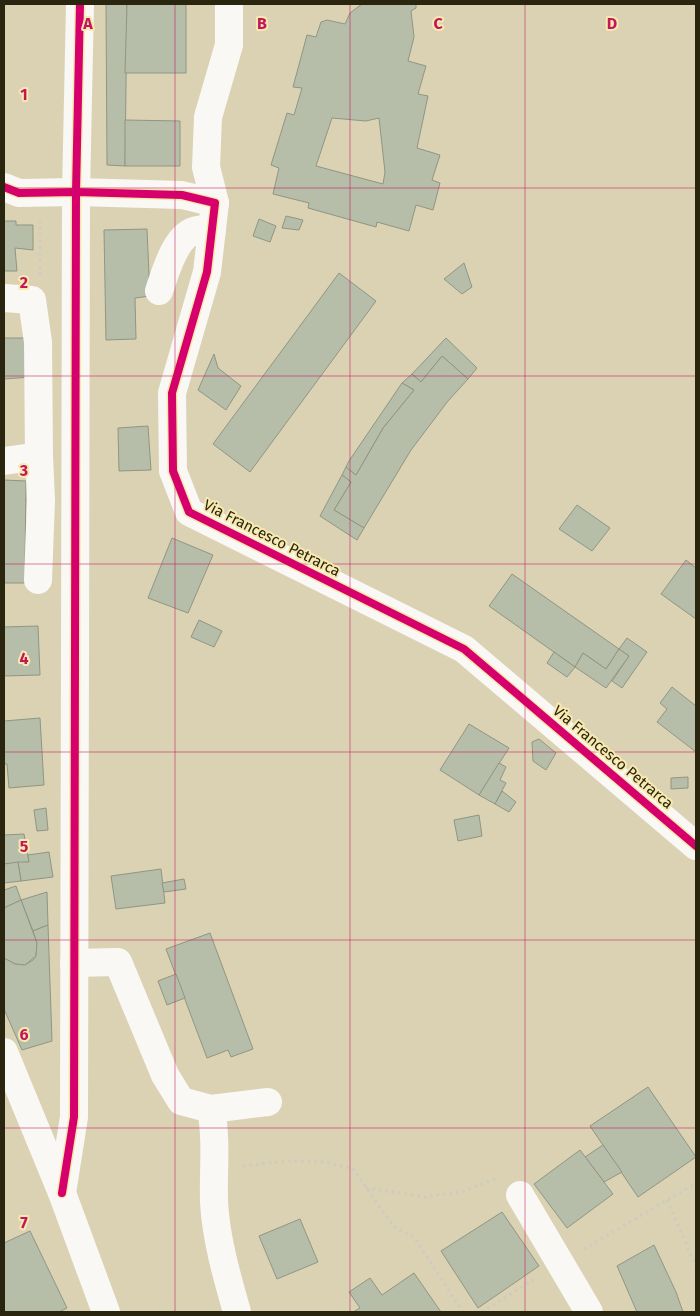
<svg xmlns="http://www.w3.org/2000/svg" width="700" height="1316" viewBox="0 0 700 1316" font-family="'Fira Sans',sans-serif">
  <style>
    .building { fill: #b6bda9; stroke: #909682; fill-rule: evenodd }
    .lines { fill: none; stroke-linecap: round; stroke-linejoin: round }
    .path { stroke: #cecbc1; stroke-width: 3; stroke-dasharray: 2.5 4; stroke-linecap: butt }
    .minor { stroke: #f9f8f4; stroke-width: 28 }
    .cycleway-casing { stroke: #f7e9b0; stroke-width: 11 }
    .cycleway { stroke: #d6006c; stroke-width: 8 }
    .grid { fill: none; stroke: #c2185b; stroke-width: 1; stroke-opacity: 0.55 }
    .labels { text-anchor: middle; dominant-baseline: central; stroke-width: 4; stroke-linejoin: round; paint-order: stroke }
    .street-label { font-size: 15px; fill: #2a250e; stroke: #f7e9b0 }
    .grid-label { font-size: 16px; text-anchor: middle; font-weight: bold; fill: #c2185b; stroke: #f7e9b0; stroke-width: 4; stroke-linejoin: round; paint-order: stroke }
  </style>
  <rect width="100%" height="100%" fill="#dad2b3"/>
  <!-- building -->
  <g class="building">
    <polygon points="106,4 127,4 125,166 107,165"/>
    <polygon points="127,4 186,4 186,73 125,73"/>
    <path d="M362 4H416V8L411 11 414 37 408 61 426 66 418 94 428 96 417 148 440 155 432 180 440 183 433 210 416 205 409 231 377 222 376 227 308 208 309 203 273 194 279 168 271 165 287 113 294 115 302 88 293 87 307 35 316 37 321 22 327 20 345 24 350 13ZM332 118 366 121 379 118 385 172 383 184 316 166Z"/>
    <polygon points="125,120 180,121 180,166 125,166"/>
    <polygon points="286,216 303,220 299,230 282,228"/>
    <polygon points="259,219 276,226 270,242 253,236"/>
    <polygon points="4,221 16,221 16,225 33,225 33,250 15,248 17,271 4,271"/>
    <polygon points="147,229 150,296 135,298 136,339 106,340 104,230"/>
    <polygon points="464,263 472,287 462,294 444,279"/>
    <polygon points="339,273 376,301 250,472 213,444"/>
    <polygon points="4,338 30,338 31,377 4,379"/>
    <polygon points="446,338 477,368 468,379 442,356 421,382 412,374"/>
    <polygon points="214,354 218,368 241,386 226,410 198,390"/>
    <polygon points="442,356 468,379 448,401 411,450 364,528 334,510 351,482 342,475 346,467 356,475 383,428 414,390 402,383 412,374 421,382"/>
    <polygon points="402,383 414,390 383,428 356,475 346,467 349,461"/>
    <polygon points="148,426 151,470 119,471 118,428"/>
    <polygon points="342,475 351,482 334,510 364,528 357,540 320,516"/>
    <polygon points="4,480 26,481 25,564 31,564 31,583 4,583"/>
    <polygon points="577,505 610,528 592,551 559,529"/>
    <polygon points="172,538 213,555 188,613 148,598"/>
    <polygon points="686,560 696,568 696,619 661,594"/>
    <polygon points="512,574 619,649 606,669 583,653 575,667 489,606"/>
    <polygon points="199,620 222,631 214,647 191,637"/>
    <polygon points="38,626 40,675 4,676 4,627"/>
    <polygon points="627,638 647,652 622,688 612,681 629,656 619,649"/>
    <polygon points="619,649 629,656 606,688 575,667 583,653 606,669"/>
    <polygon points="554,652 575,667 567,677 547,663"/>
    <polygon points="672,687 696,706 696,752 657,722 667,709 660,703"/>
    <polygon points="40,718 44,785 9,788 7,764 4,764 4,721"/>
    <polygon points="469,724 509,748 479,795 440,770"/>
    <polygon points="539,739 556,753 546,770 533,761 532,742"/>
    <polygon points="499,763 506,767 500,780 506,783 495,804 479,795"/>
    <polygon points="688,777 688,788 671,789 671,778"/>
    <polygon points="502,791 516,802 509,812 495,804"/>
    <polygon points="46,808 48,830 37,831 34,810"/>
    <polygon points="479,815 482,836 458,841 454,820"/>
    <polygon points="24,834 29,862 4,864 4,835"/>
    <polygon points="49,852 53,877 21,881 18,862 29,862 28,855"/>
    <polygon points="18,862 21,881 4,883 4,864"/>
    <polygon points="161,869 165,903 116,909 111,876"/>
    <polygon points="184,879 186,889 164,892 162,883"/>
    <polygon points="16,886 21,900 4,908 4,890"/>
    <polygon points="47,892 48,925 33,931 21,900"/>
    <polygon points="21,900 37,943 36,956 25,965 15,964 4,958 4,908"/>
    <polygon points="48,925 52,1041 22,1050 4,1009 4,958 15,964 25,965 33,960 36,956 37,943 33,931"/>
    <polygon points="210,933 253,1049 231,1057 228,1050 207,1058 166,949"/>
    <polygon points="176,974 185,998 167,1005 158,981"/>
    <polygon points="648,1087 696,1157 638,1197 590,1126"/>
    <polygon points="603,1145 622,1172 604,1182 585,1157"/>
    <polygon points="580,1150 613,1194 567,1228 534,1184"/>
    <polygon points="502,1212 539,1266 478,1308 441,1251"/>
    <polygon points="300,1219 318,1262 277,1279 259,1236"/>
    <polygon points="30,1231 67,1308 59,1312 4,1312 4,1243"/>
    <polygon points="654,1245 676,1292 683,1312 637,1312 617,1266"/>
    <polygon points="414,1273 441,1312 353,1312 360,1308 349,1292 370,1278 382,1295"/>
  </g>
  <g class="lines">
    <!-- path -->
    <g class="path">
      <polyline points="40,275 40,221"/>
      <polyline points="243,1166 288,1161 326,1162 353,1169 394,1227 414,1237 463,1312"/>
      <polyline points="366,1188 426,1197 464,1191 498,1178"/>
      <polyline points="667,1200 696,1266"/>
      <polyline points="584,1249 696,1183"/>
      <polyline points="482,1312 536,1278"/>
    </g>
    <!-- minor -->
    <g class="minor">
      <polyline points="4,187 19,193 76,192 182,195 215,203 207,272 172,393 173,471 189,512 464,649 696,846"/>
      <polyline points="215,203 206,167 208,117 229,45 229,4"/>
      <path d="M159 291C165 274 175 234 197 230 201 229 207 230 212 230"/>
      <polyline points="4,298 32,300 38,342 39,456 4,461"/>
      <polyline points="38,580 41,500 39,456"/>
      <polyline points="74,963 118,962 165,1075 181,1101 211,1109 268,1102"/>
      <polyline points="4,1052 62,1193 106,1312"/>
      <path d="M211 1109C217 1141 213 1171 214 1202 216 1239 227 1277 237 1312"/>
      <polyline points="62,1193 74,1117 76,192 80,4"/>
      <polyline points="520,1195 589,1312"/>
    </g>
    <!-- cycleway casing -->
    <g class="cycleway-casing">
      <g id="cycleway">
        <polyline points="4,187 19,193 76,192 182,195 215,203 207,272 172,393 173,471 189,512 464,649 696,846"/>
        <polyline points="62,1193 74,1117 76,192 80,4"/>
      </g>
    </g>
    <!-- cycleway -->
    <use href="#cycleway" class="cycleway"/>
  </g>
  <!-- grid -->
  <path class="grid" d="M175 4V1312M350 4V1312M525 4V1312M4 188H696M4 376H696M4 564H696M4 752H696M4 940H696M4 1128H696"/>
  <g class="labels">
    <!-- street labels -->
    <g class="street-label">
      <text transform="translate(272 538) rotate(27)">Via Francesco Petrarca</text>
      <text transform="translate(613 757) rotate(40)">Via Francesco Petrarca</text>
    </g>
  </g>
  <g class="grid-label">
    <text x="88" y="29">A</text>
    <text x="262" y="29">B</text>
    <text x="438" y="29">C</text>
    <text x="612" y="29">D</text>
    <text x="24" y="100">1</text>
    <text x="24" y="288">2</text>
    <text x="24" y="476">3</text>
    <text x="24" y="664">4</text>
    <text x="24" y="852">5</text>
    <text x="24" y="1040">6</text>
    <text x="24" y="1228">7</text>
  </g>
  <!-- border -->
  <rect width="700" height="1316" fill="none" stroke="#2a250e" stroke-width="10"/>
</svg>
